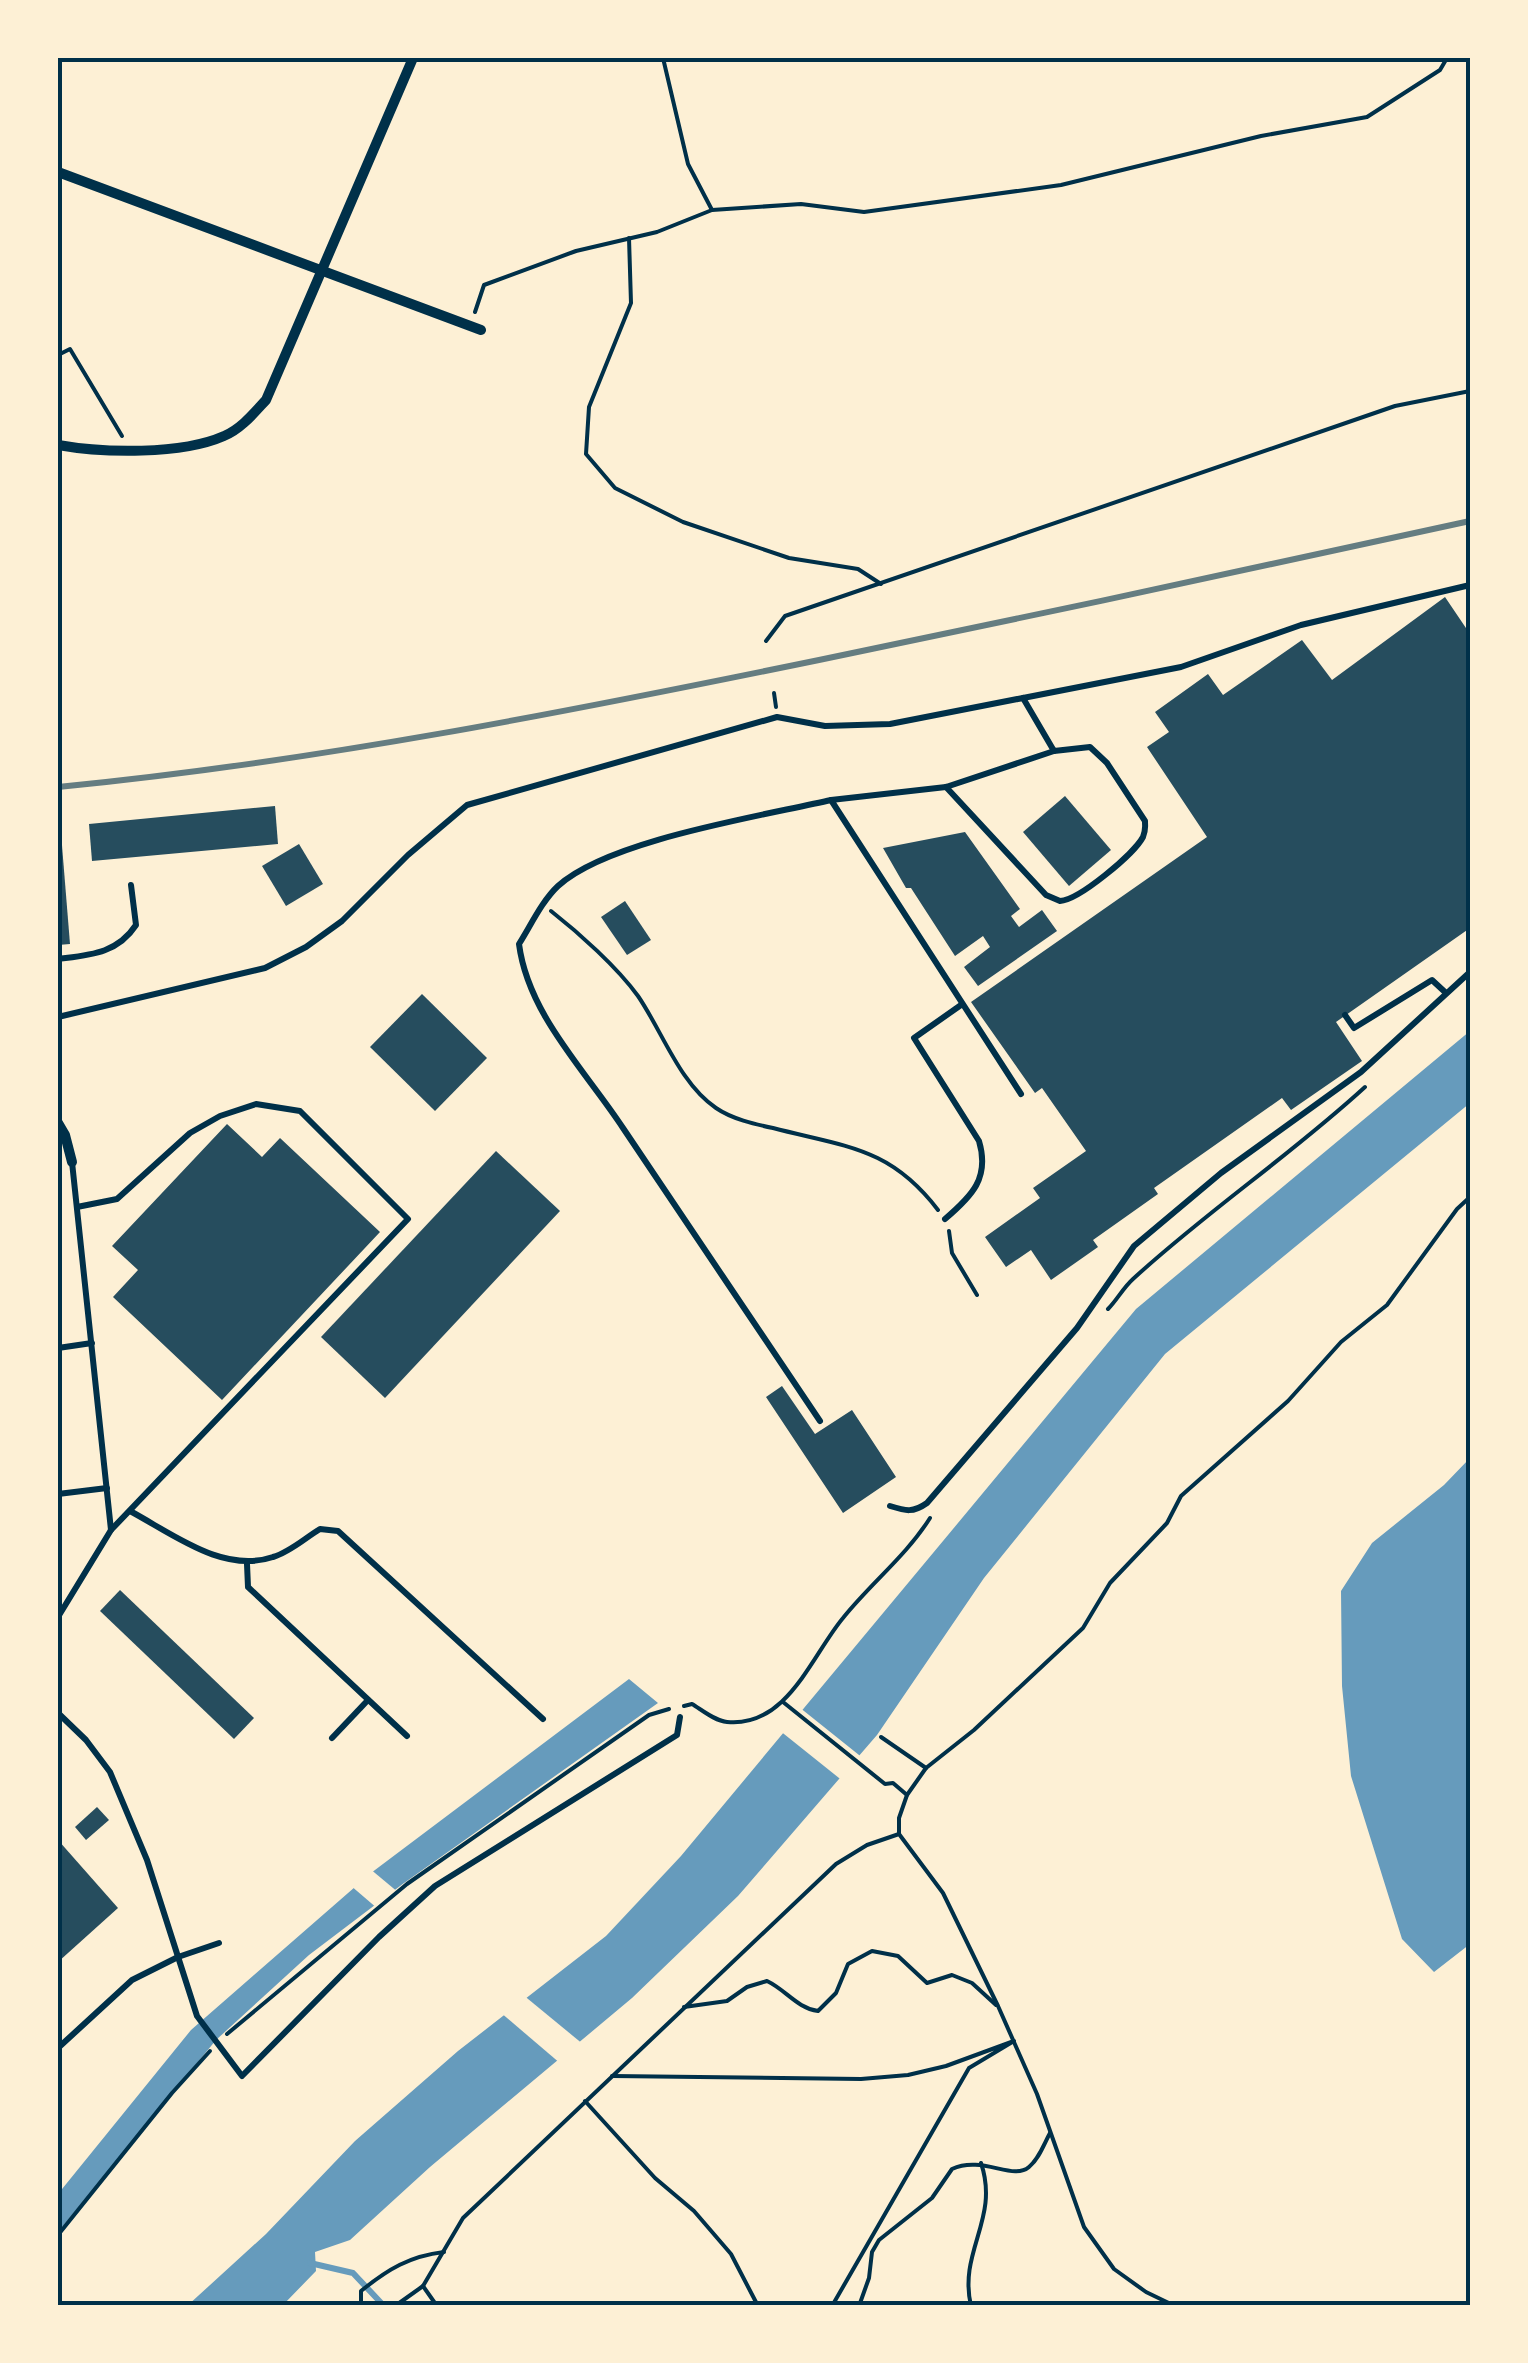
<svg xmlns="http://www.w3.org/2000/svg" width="1528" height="2363" viewBox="0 0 1528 2363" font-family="'IBM Plex Serif',serif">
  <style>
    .water { fill: #669bbc }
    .pier { fill: #fdf0d5 }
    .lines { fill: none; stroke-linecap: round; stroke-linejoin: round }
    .stream { stroke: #669bbc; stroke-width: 6 }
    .building { fill: #264d5e }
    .path { stroke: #003049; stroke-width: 4 }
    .service { stroke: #003049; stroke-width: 6 }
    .minor { stroke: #003049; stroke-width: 10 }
    .rail { stroke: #657d81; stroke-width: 6 }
    .neatline { fill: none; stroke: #003049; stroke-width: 4 }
  </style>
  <rect width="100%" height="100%" fill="#fdf0d5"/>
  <!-- water -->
  <g class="water">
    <polygon points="1470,1031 1470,1103 1165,1354 984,1578 877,1735 738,1896 632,1998 430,2167 350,2240 315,2252 316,2271 283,2305 187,2306 266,2234 355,2141 458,2051 606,1936 681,1856 1136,1309"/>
    <polygon points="1470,1458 1470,1944 1434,1972 1402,1939 1351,1776 1342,1686 1341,1591 1372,1543 1444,1485"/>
    <polygon points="629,1679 658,1703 404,1883 309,1955 216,2040 58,2232 58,2194 191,2030 371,1873"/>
  </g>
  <!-- pier -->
  <g class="pier">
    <polygon points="799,1707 864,1759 844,1782 779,1730"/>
    <polygon points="369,1868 399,1893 378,1909 350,1885"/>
    <polygon points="522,1994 584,2045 561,2064 500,2012"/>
  </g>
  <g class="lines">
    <!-- stream -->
    <polyline class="stream" points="310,2263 353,2273 384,2306"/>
  </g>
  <!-- building -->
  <g class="building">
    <polygon points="1445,597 1470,634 1470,928 1336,1022 1362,1061 1291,1110 1282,1098 1154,1188 1158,1194 1093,1240 1098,1247 1051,1280 1031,1250 1006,1267 985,1237 1040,1198 1033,1188 1086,1151 1042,1088 1035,1093 971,1002 1207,837 1147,747 1169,732 1155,712 1208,674 1223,695 1302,640 1332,680"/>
    <polygon points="1065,796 1111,850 1069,886 1023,832"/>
    <polygon points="275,806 278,844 92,861 89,824"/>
    <polygon points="58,821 60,821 70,944 58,945"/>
    <polygon points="965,832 1020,909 1011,916 1019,927 1042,910 1057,931 978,986 964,967 990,947 983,936 955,956 911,888 906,888 883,848"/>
    <polygon points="299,844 323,884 286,906 262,866"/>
    <polygon points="625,901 651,940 627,955 601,917"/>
    <polygon points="422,994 487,1058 435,1111 370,1047"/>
    <polygon points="227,1124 262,1157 280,1138 380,1232 222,1400 113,1297 138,1270 112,1246"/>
    <polygon points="496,1151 560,1211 385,1398 321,1337"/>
    <polygon points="782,1386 815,1434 852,1410 896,1477 843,1513 766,1397"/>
    <polygon points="120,1590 254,1718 234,1739 100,1611"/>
    <polygon points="97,1807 109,1820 86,1840 75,1827"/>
    <polygon points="58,1840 118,1908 58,1962"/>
  </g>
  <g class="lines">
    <!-- path -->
    <g class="path">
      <polyline points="663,58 688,164 712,210"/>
      <polyline points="629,238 631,303 589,407 586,454 615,488 683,522 789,558 858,569 881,584"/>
      <polyline points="475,312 484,285 576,251 657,232 712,210 801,204 864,212 1061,185 1261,136 1367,117 1440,70 1447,58"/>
      <polyline points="58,355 70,349 122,436"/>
      <polyline points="766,641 785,616 1395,406 1470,391"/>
      <polyline points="774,693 776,707"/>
      <path d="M551 911C579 933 617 967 638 996 662 1031 680 1084 716 1108 732 1119 754 1124 773 1128 846 1147 890 1147 938 1210"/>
      <polyline points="949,1231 952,1253 977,1295"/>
      <path d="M1108 1309C1117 1300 1123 1288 1133 1279 1207 1211 1291 1155 1365 1087"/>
      <polyline points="783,1702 885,1784 893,1783 907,1795 926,1768 974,1730 1083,1628 1110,1583 1167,1523 1181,1496 1288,1401 1341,1342 1387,1305 1457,1209 1470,1197"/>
      <path d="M684 1706 692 1704C702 1710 715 1721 727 1722 787 1728 812 1655 843 1618 871 1583 906 1556 930 1518"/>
      <polyline points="881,1737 926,1768"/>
      <polyline points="899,1834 899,1818 907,1795"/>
      <path d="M684 2007 727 2001 747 1987 767 1981C786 1990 797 2008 818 2011L836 1993 848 1964 872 1951 898 1956 927 1983 952 1975 972 1983 996 2005"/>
      <polyline points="227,2034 407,1884 649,1715 669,1709"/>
      <polyline points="612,2076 861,2079 908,2075 946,2066 1014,2041 969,2068 832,2306"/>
      <polyline points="585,2101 655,2178 694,2211 731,2254 758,2306"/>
      <polyline points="58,2235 172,2093 210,2051"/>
      <polyline points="423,2286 437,2306"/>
      <path d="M361 2306V2291C388 2269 410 2256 444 2252"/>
      <polyline points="395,2306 423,2286 463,2218 836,1864 867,1845 899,1834 943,1893 998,2006 1037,2094 1084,2227 1114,2269 1146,2292 1175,2306"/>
      <path d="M859 2306 869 2278 872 2252 879 2240 932 2198 952 2169C982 2155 1013 2181 1029 2167 1039 2159 1044 2144 1050 2133"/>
      <path d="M971 2306C958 2251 1000 2219 981 2163"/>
    </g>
    <!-- service -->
    <g class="service">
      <path d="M946 787 1046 895 1060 901C1079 900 1134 854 1143 837 1146 829 1145 829 1145 821L1107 763 1090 747 1054 751 1023 698"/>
      <path d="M58 959C89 955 117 954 136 925L131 885"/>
      <polyline points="1345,1015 1354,1028 1432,980 1446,993"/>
      <polyline points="58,1017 265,968 306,947 342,921 408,855 467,805 777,717 825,726 890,724 1181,667 1301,625 1470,585"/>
      <polyline points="1021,1094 831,800 946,787 1054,751"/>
      <polyline points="77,1207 117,1199 190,1133 220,1116 256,1104 300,1111 408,1219 111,1530"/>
      <path d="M945 1219C972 1196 990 1178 979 1141L914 1038 961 1005"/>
      <polyline points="58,1348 92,1343"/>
      <path d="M820 1421C754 1323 689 1226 623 1128 585 1070 528 1014 519 944 531 925 542 901 558 886 608 840 762 816 831 800"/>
      <polyline points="58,1494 107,1488"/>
      <path d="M890 1506C906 1511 913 1513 927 1503L1077 1328 1134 1246 1221 1173 1361 1072 1470 972"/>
      <path d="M130 1511C173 1534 223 1574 273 1557 290 1552 305 1538 320 1529L338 1531 543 1719"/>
      <polyline points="247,1564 248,1587 407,1736"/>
      <polyline points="58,1617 111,1530 72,1162"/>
      <polyline points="58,1713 86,1740 110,1772 147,1860 197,2016 242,2076 379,1937 435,1886 677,1735 680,1717"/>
      <polyline points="332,1738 368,1700"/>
      <polyline points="58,2048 132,1980 178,1957 219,1943"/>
    </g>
    <!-- minor -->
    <g class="minor">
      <polyline points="58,172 481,330"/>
      <path d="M58 445C103 453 181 455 224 436 241 429 254 413 266 400L413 58"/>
      <polyline points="58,1123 65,1135 72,1162"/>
    </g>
    <!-- rail -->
    <path class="rail" d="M58 787C314 762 566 712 819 660 1036 615 1254 569 1470 521"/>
  </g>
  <!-- border -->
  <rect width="1528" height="2363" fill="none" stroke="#fdf0d5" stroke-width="120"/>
  <rect x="60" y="60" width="1408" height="2243" class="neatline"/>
</svg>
